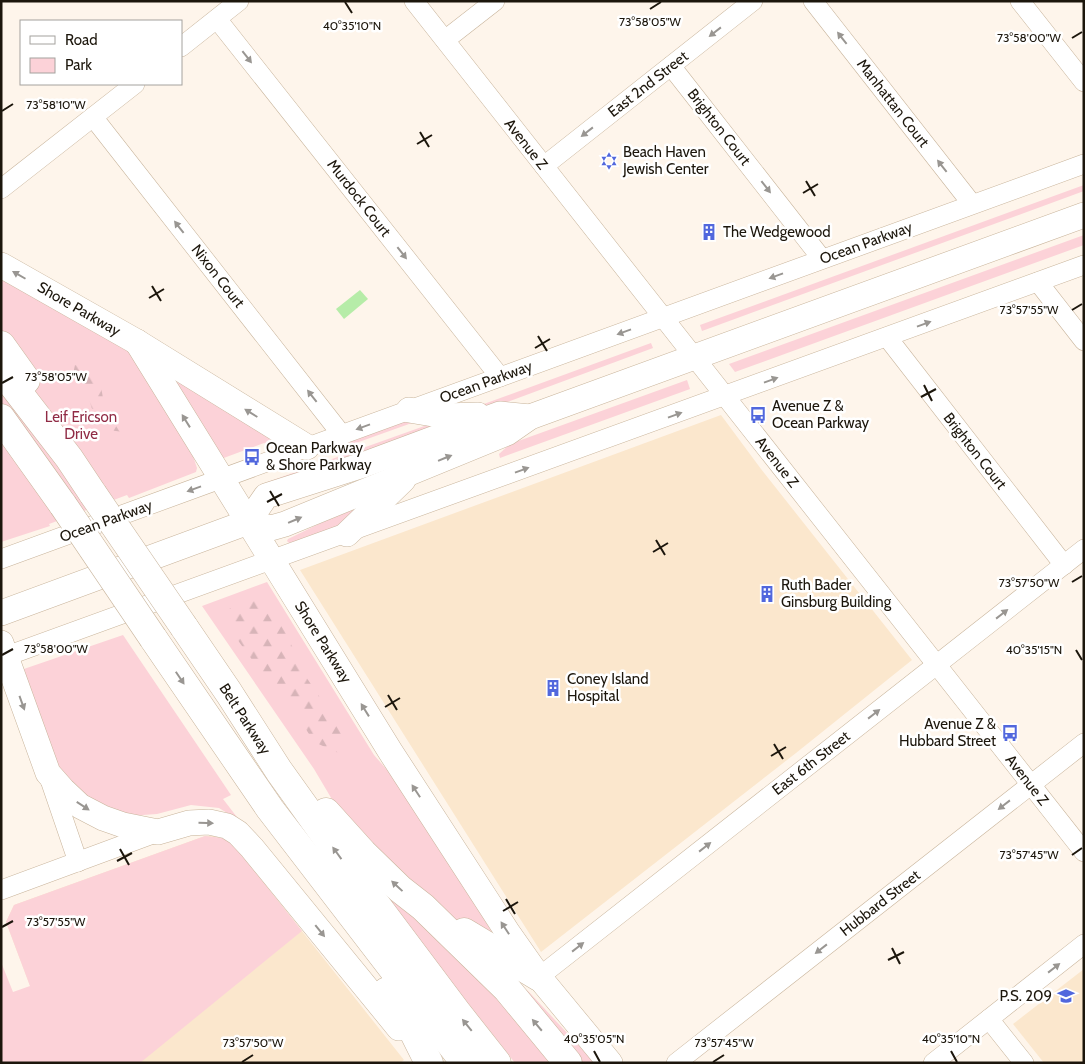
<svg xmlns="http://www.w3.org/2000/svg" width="1085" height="1064" viewBox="0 0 1085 1064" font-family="Cabin,sans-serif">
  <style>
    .built { fill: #fbe7cd }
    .green { fill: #fcd2d8 }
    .forest { fill: url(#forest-firs) }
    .water { fill: #b6eca8 }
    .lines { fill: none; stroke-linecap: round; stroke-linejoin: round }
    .minor-casing { stroke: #c8b49b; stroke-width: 20 }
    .major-casing { stroke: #c8b49b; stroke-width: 26 }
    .highway-casing { stroke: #c8b49b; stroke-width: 29 }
    .minor { stroke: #fff; stroke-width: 19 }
    .major { stroke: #fff; stroke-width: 25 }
    .highway { stroke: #fff; stroke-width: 28 }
    .highway-bridge-casing { stroke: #c8b49b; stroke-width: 29; stroke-linecap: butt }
    .highway-bridge { stroke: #fff; stroke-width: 28 }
    .oneway { fill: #999692 }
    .ticks { fill: none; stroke: #1c160c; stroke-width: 2 }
    .labels { text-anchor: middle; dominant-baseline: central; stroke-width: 5; stroke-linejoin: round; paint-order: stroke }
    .street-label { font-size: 15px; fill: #1c160c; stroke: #fff }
    .poi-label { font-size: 15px; fill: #1c160c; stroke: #fff; text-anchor: start }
    .park-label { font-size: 15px; fill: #902b45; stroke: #fff }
    .ticks-label { font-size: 12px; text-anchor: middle; fill: #1c160c; stroke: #fff; stroke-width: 5; stroke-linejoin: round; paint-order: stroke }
  </style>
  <defs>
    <pattern id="forest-firs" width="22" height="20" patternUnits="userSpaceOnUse" patternTransform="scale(1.25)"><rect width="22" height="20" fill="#fcd2d8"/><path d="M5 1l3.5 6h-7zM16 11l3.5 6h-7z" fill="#d7b4b8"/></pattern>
  </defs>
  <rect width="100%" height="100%" fill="#fef5eb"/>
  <!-- built -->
  <g class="built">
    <polygon points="721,415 761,469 912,660 796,753 541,952 300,570"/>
    <polygon points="205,836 214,836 233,844 404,1060 400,1063 59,1063 6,922 14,905"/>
    <polygon points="1084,969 1084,1063 1044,1063 1013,1024"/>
  </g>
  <!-- green -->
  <g class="green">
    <polygon points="1084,185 1084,191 702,331 700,325"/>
    <polygon points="1084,235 1084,245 735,372 729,364"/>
    <polygon points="1,279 134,354 192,453 197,468 196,472 129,498 127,495 49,524 50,526 1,542"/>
    <polygon points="651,343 653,348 494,407 470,409"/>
    <polygon points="172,380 185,385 281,441 272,445 264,443 221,459"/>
    <polygon points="687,380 690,389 500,458 499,454 510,444"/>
    <polygon points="405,419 423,419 342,448 334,444"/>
    <polygon points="444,419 453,421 263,486 262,484"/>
    <polygon points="364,502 343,524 299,541 289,543 287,541 288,539"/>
    <polygon points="267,582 374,755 409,795 498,942 495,946 436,906 346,823 314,769 202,606"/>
    <polygon points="123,635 231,795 223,799 240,821 219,808 191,805 157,814 129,816 96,806 52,764 18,671"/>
    <polygon points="205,836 223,838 233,844 302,931 140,1063 1,1063 1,962 13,992 30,986 6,922 14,905"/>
    <polygon points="391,891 487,985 554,1063 515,1063 432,958 386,895"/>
    <polygon points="484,953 529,992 595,1063 577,1063"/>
  </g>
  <!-- forest -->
  <g class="forest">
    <path d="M75 365C100 372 101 383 104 405L122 416 123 432 102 429 94 415 86 390 73 374Z"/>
    <path d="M260 594 280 614 300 668 342 730 343 755 314 742 292 707 258 668 221 617C234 604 242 597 260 594Z"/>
  </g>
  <!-- water -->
  <polygon class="water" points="360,290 368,299 344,319 336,309"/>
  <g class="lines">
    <!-- minor casing -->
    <g class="minor-casing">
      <g id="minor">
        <polyline points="414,1 1084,852"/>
        <polyline points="813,1 972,204"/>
        <polyline points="1020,1 1084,82"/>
        <polyline points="217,19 500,377"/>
        <polyline points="445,40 495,1"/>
        <polyline points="181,47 239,1"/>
        <polyline points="671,66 822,259"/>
        <polyline points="93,117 342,435"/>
        <polyline points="544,166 753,1"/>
        <polyline points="1,189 135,84"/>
        <polyline points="1038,282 1084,341"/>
        <polyline points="887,337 1064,565"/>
        <polyline points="1,559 1084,164"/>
        <polyline points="1,658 1084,265"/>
        <polyline points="50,780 78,862"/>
        <polyline points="1,890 158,832"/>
        <polyline points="539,977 1084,549"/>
        <polyline points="989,1019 1024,1063"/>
        <polyline points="676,1063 1084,743"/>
        <polyline points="933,1063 1084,944"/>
      </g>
    </g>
    <!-- major casing -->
    <g class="major-casing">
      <g id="major">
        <polyline points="1,265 137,342 307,447"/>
        <polyline points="137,342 390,751 508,933 539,977 610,1063"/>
        <polyline points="409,410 445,416 478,415"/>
        <polyline points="248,522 271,528 285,524 507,433 530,417 1084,215"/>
        <polyline points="347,534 403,480"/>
        <polyline points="1,613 248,522 266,496 363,465 500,414 530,417"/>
        <polyline points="1,643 48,773 63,790 80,806 103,818 123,825 158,832 189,823 209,822 227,826 238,833 252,848 399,1028"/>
      </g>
    </g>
    <!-- highway casing -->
    <g class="highway-casing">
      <g id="highway">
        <polyline points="1,345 26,380"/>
        <polyline points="1,370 69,458 93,494"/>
        <polyline points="1,418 63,505"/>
        <polyline points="184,627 229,693 279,771 339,855 456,1011 497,1063"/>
        <polyline points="153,638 270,809 465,1063"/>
        <polyline points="326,812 363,853 400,889 423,907 507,989 568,1063"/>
        <polyline points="464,932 539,977"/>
        <polyline points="387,991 408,1021 429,1063"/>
      </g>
    </g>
    <!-- minor -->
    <use href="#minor" class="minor"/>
    <!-- major -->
    <use href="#major" class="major"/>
    <!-- highway -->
    <use href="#highway" class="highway"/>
    <!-- highway-bridge casing -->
    <g class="highway-bridge-casing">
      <g id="highway-bridge">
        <polyline points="93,494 184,627"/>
        <polyline points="63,505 153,638"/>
      </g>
    </g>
    <!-- highway-bridge -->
    <use href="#highway-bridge" class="highway-bridge"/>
  </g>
  <!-- one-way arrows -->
  <defs><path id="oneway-solid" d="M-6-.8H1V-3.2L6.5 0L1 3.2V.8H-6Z" transform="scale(1.25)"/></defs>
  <g class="oneway">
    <use href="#oneway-solid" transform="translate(715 32) rotate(142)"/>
    <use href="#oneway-solid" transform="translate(842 38) rotate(-128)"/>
    <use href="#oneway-solid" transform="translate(247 57) rotate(52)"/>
    <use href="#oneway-solid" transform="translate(587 132) rotate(142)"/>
    <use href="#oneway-solid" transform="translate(942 166) rotate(-128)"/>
    <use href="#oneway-solid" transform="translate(766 187) rotate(52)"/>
    <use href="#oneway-solid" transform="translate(179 227) rotate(-128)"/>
    <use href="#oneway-solid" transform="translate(402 253) rotate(52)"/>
    <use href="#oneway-solid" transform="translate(19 275) rotate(-150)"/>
    <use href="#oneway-solid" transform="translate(776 276) rotate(160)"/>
    <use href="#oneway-solid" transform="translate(924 324) rotate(-20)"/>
    <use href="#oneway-solid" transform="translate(624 332) rotate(160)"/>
    <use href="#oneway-solid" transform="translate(771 380) rotate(-20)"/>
    <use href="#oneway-solid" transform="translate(312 396) rotate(-128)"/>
    <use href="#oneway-solid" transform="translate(251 413) rotate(-148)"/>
    <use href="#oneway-solid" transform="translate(675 415) rotate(-20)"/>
    <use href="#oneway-solid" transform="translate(186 421) rotate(-122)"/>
    <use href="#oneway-solid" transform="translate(363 427) rotate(160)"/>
    <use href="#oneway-solid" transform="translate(445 458) rotate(-22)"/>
    <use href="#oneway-solid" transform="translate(522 470) rotate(-20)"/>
    <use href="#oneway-solid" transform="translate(194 489) rotate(160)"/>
    <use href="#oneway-solid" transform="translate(295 520) rotate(-23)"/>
    <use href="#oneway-solid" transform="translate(1002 614) rotate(-38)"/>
    <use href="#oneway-solid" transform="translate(180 678) rotate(56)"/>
    <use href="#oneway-solid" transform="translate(22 703) rotate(70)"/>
    <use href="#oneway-solid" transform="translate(365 710) rotate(-122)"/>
    <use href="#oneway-solid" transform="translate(874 714) rotate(-38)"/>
    <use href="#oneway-solid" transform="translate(416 791) rotate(-123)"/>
    <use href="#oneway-solid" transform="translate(1004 805) rotate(142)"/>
    <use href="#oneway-solid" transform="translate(83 806) rotate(33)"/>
    <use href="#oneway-solid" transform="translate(206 823) rotate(1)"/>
    <use href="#oneway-solid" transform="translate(705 847) rotate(-38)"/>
    <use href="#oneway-solid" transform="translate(337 853) rotate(-126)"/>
    <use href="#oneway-solid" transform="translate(397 886) rotate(-137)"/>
    <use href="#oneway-solid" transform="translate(505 928) rotate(-123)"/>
    <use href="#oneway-solid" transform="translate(320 931) rotate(51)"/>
    <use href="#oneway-solid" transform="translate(578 947) rotate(-38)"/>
    <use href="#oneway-solid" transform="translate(821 949) rotate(142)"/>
    <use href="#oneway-solid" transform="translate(1054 968) rotate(-38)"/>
    <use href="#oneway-solid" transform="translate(467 1025) rotate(-129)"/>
    <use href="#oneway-solid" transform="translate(537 1025) rotate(-130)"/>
  </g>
  <!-- ticks -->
  <path class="ticks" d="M345 2 352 13M650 9 661 2M1072 38 1082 32M2 111 13 104M420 132 429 147M417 144 432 135M806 181 815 196M803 193 818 184M152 286 161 301M149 298 164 289M1072 310 1082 304M538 336 547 351M535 348 550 339M2 383 13 377M924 385 932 401M921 397 936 389M270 491 279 506M267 502 282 494M656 540 665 555M653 552 668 543M1072 582 1082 576M1076 650 1082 660M2 655 13 649M388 695 397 710M385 707 400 698M774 744 783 759M771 756 786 747M120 849 129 865M1072 855 1082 848M117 861 132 853M506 899 515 914M503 911 518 902M2 927 13 921M892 948 900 964M888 960 904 952M594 1051 600 1062M951 1051 957 1062M242 1062 253 1055M713 1062 724 1055"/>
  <!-- icons -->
  <defs>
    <g id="synagogue-bare" transform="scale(1.35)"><path d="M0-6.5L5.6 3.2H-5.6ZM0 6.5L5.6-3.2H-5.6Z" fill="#5167dd" stroke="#fff" stroke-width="2.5" paint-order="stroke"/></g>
    <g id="building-bare" transform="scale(1.35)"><path d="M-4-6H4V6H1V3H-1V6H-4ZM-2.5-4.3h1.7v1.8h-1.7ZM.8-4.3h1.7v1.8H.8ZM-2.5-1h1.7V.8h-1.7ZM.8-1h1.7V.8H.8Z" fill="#5167dd" stroke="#fff" stroke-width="2.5" paint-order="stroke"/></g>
    <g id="bus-bare" transform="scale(1.35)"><path d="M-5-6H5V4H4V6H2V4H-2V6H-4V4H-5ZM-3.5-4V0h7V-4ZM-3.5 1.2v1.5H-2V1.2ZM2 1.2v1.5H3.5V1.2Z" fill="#5167dd" stroke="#fff" stroke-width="2.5" paint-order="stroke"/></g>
    <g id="school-bare" transform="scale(1.35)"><path d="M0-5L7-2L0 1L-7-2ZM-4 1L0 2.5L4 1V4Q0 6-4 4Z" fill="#5167dd" stroke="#fff" stroke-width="2.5" paint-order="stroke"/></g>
  </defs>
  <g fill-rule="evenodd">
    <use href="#synagogue-bare" x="609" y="161"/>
    <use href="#building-bare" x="709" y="232"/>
    <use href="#bus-bare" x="758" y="415"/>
    <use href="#bus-bare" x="252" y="457"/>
    <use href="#building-bare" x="767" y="594"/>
    <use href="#building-bare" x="553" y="688"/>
    <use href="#bus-bare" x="1010" y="733"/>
    <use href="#school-bare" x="1066" y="996"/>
  </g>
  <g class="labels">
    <!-- street labels -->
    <g class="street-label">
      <text transform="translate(648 84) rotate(-38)">East 2nd Street</text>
      <text transform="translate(893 103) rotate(52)">Manhattan Court</text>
      <text transform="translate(719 127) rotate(52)">Brighton Court</text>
      <text transform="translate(526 144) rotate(52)">Avenue Z</text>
      <text transform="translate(359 198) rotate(52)">Murdock Court</text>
      <text transform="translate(866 243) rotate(-20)">Ocean Parkway</text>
      <text transform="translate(218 276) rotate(52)">Nixon Court</text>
      <text transform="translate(79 309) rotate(30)">Shore Parkway</text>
      <text transform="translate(486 382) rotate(-20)">Ocean Parkway</text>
      <text transform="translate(975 451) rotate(52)">Brighton Court</text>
      <text transform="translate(777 462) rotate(52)">Avenue Z</text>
      <text transform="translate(106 521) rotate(-20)">Ocean Parkway</text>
      <text transform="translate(323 642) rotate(58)">Shore Parkway</text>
      <text transform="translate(245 719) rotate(57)">Belt Parkway</text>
      <text transform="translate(811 763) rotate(-38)">East 6th Street</text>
      <text transform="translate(1027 780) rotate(52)">Avenue Z</text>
      <text transform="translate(880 903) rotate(-38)">Hubbard Street</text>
    </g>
    <!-- poi labels -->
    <g class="poi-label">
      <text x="623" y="152">Beach Haven<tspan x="623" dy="17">Jewish Center</tspan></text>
      <text x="723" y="232">The Wedgewood</text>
      <text x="772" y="406">Avenue Z &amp;<tspan x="772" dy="17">Ocean Parkway</tspan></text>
      <text x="266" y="448">Ocean Parkway<tspan x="266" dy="17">&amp; Shore Parkway</tspan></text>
      <text x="781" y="585">Ruth Bader<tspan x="781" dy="17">Ginsburg Building</tspan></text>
      <text x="567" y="679">Coney Island<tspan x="567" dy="17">Hospital</tspan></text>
      <text x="996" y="724" text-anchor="end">Avenue Z &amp;<tspan x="996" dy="17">Hubbard Street</tspan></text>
      <text x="1052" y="996" text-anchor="end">P.S. 209</text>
    </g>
    <!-- park labels -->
    <g class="park-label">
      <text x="81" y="417">Leif Ericson<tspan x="81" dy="17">Drive</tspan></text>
    </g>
  </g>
  <g class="ticks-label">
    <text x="650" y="26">73°58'05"W</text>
    <text x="352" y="30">40°35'10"N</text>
    <text x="1029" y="42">73°58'00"W</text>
    <text x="56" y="109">73°58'10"W</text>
    <text x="1029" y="314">73°57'55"W</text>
    <text x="56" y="381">73°58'05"W</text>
    <text x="1029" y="587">73°57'50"W</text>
    <text x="56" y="653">73°58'00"W</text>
    <text x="1034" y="654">40°35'15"N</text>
    <text x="1029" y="859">73°57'45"W</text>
    <text x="56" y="926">73°57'55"W</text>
    <text x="594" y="1043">40°35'05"N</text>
    <text x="951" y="1043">40°35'10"N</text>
    <text x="253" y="1047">73°57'50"W</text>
    <text x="724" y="1047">73°57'45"W</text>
  </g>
  <!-- border -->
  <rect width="1085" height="1064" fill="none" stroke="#1c160c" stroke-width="5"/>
  <!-- legend -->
  <rect x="20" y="20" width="162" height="65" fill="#ffffff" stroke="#a4a29e"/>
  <rect x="30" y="36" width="25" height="8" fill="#ffffff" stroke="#a4a29e"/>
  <text x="65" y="45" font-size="15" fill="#1c160c">Road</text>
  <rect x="30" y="58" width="25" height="15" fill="#fcd2d8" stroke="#a4a29e"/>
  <text x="65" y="70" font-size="15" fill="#1c160c">Park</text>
</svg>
